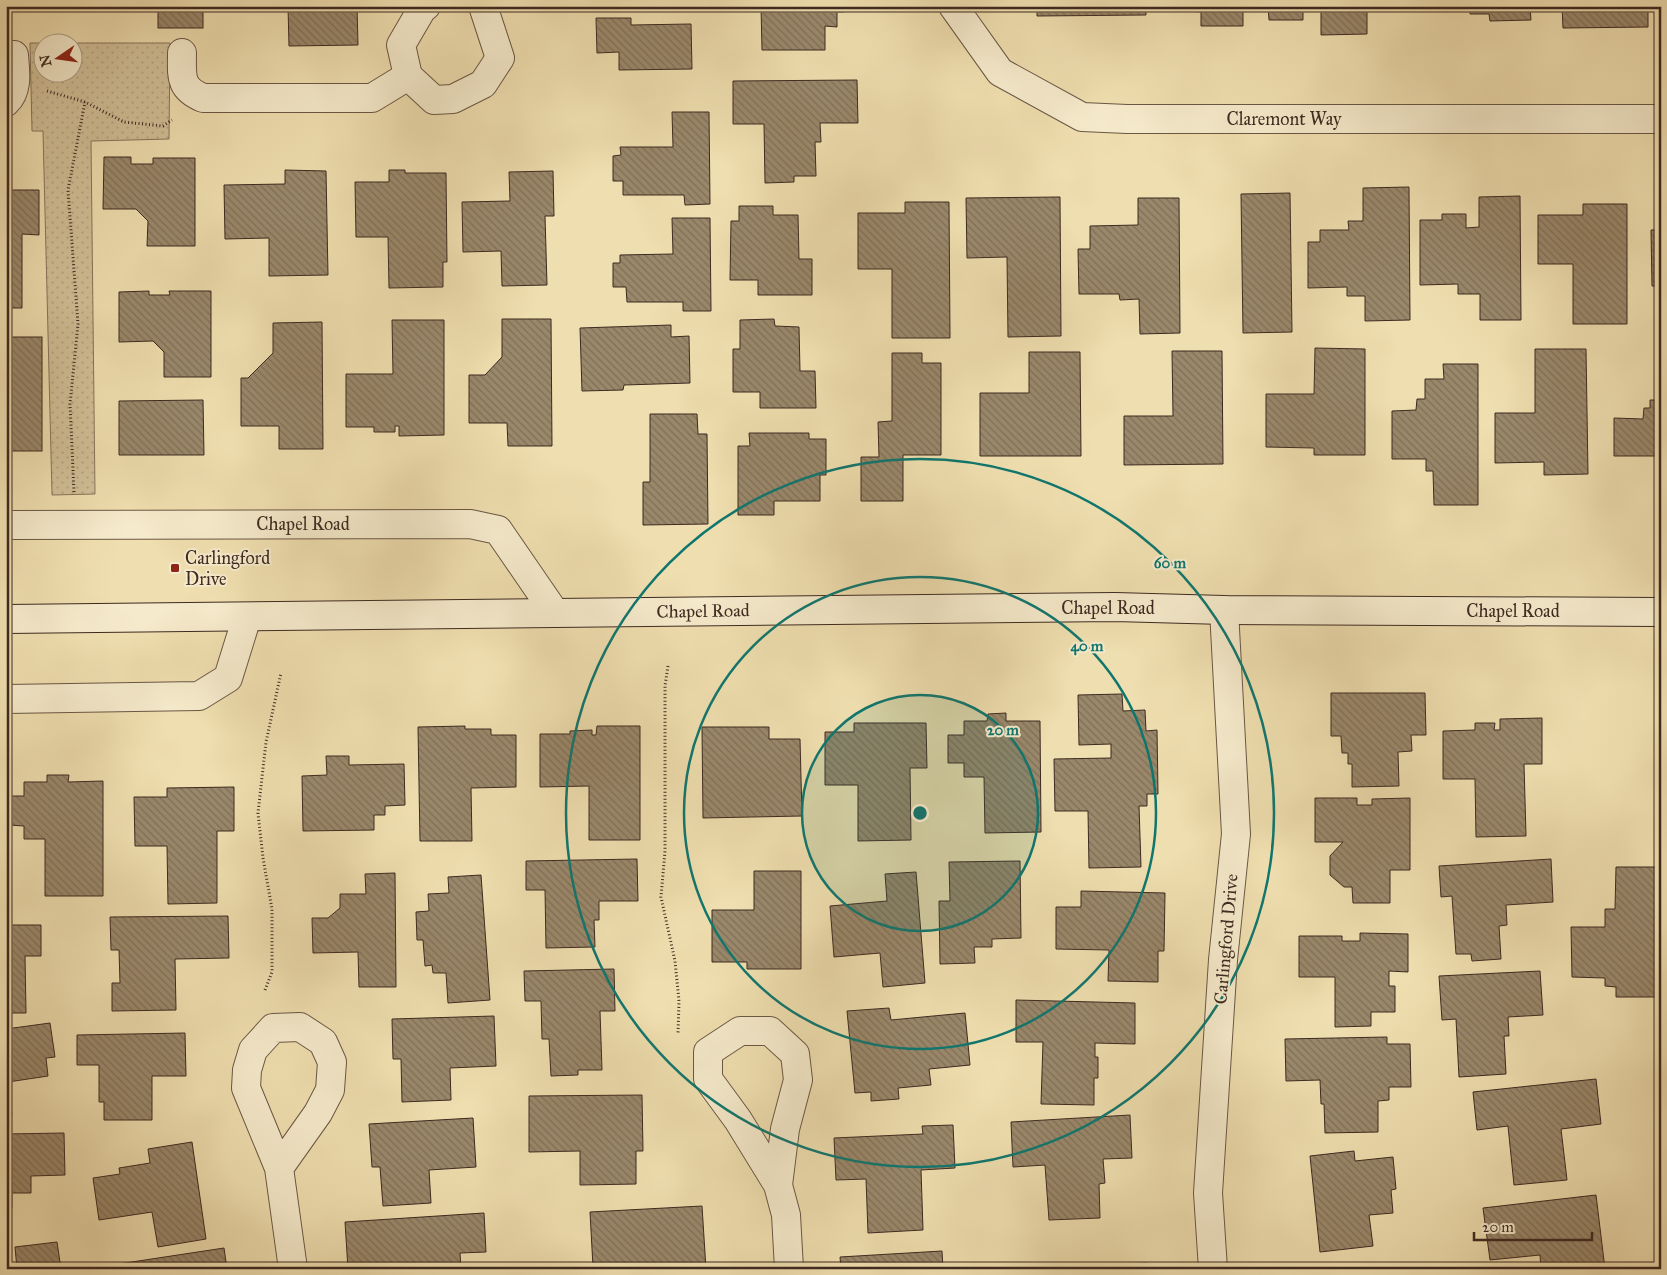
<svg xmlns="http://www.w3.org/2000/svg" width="1667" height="1275" viewBox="0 0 1667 1275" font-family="'IM FELL Great Primer',serif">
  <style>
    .grass { fill: url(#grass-dots); stroke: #87745c }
    .building { fill: url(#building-back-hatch); stroke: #3d2a21 }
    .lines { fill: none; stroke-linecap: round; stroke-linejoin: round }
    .street-casing { stroke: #6a5744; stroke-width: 30 }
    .secondary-casing { stroke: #3d2a21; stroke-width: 30 }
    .path { stroke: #3d2a21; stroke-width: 3; stroke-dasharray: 1 2.5; stroke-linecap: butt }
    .street { stroke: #f5eacb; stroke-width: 28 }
    .secondary { stroke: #f5eacb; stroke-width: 28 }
    .ring { fill: none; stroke: #0f766e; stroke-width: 2.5 }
    .poi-dot { fill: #8f2418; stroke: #f5eacb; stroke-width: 2 }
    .labels { text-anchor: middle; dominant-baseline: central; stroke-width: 4; stroke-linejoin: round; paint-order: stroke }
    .street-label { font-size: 18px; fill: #3d2a21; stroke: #f5eacb }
    .poi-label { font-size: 18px; fill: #3d2a21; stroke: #f5eacb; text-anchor: start }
    .centre { fill: #0f766e; stroke: #f5eacb; stroke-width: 2.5 }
    .ring-label { font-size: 15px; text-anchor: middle; font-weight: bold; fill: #0f766e; stroke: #f5eacb; stroke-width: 4; stroke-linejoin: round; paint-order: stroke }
  </style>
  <defs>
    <pattern id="grass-dots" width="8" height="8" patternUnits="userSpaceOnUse" patternTransform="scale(1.25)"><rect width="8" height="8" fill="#d1bf97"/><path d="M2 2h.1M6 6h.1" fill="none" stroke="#b4a482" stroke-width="1.8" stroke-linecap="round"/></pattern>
    <pattern id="building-back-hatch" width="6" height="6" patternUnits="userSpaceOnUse" patternTransform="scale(1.25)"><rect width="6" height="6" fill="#9a886b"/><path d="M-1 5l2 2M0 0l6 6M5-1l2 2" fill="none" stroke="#7f6f58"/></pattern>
  </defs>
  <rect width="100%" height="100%" fill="#efdeaf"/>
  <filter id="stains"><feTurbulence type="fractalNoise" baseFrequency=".004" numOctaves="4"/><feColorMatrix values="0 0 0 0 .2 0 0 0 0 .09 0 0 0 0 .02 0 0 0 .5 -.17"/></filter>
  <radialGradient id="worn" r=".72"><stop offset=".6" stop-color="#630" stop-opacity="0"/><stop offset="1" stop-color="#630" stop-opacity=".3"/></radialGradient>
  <!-- grass -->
  <polygon class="grass" points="30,43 42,43 42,72 72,72 73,43 170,43 169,139 91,141 95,494 52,495 43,131 32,131"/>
  <!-- building -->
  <g class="building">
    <rect x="158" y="6" width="45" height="22"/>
    <polygon points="288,6 357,6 358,45 289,46"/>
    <polygon points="761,6 844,6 844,12 837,12 837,27 825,26 825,50 762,50"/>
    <polygon points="1037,6 1146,6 1146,15 1037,16"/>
    <polygon points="1186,6 1243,6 1243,26 1201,26 1201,12 1186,11"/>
    <polygon points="1268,6 1367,6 1367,34 1321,35 1321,9 1303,9 1303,20 1269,20"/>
    <polygon points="1470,6 1530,6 1531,20 1490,21 1489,14 1470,14"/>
    <polygon points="1562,6 1648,6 1648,27 1563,28"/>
    <polygon points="596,18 631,18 631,25 691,24 692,69 619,70 619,52 597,53"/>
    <polygon points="857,80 858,123 820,123 821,142 815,142 816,176 794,176 794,182 765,183 764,124 733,124 733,81"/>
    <polygon points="672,112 709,112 710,204 685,205 684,195 623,195 623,181 613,181 613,156 621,155 620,147 673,147"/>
    <polygon points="104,157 131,157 131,164 153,164 153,158 195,158 195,246 147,246 148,221 136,209 103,209"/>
    <polygon points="285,170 326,171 328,275 269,276 269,238 225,239 224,185 285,184"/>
    <polygon points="389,170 405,170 405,173 446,173 447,262 443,262 443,287 389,288 388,237 356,237 355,182 389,182"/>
    <polygon points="553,171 554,216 545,216 547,285 502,286 501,251 463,252 462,202 510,201 509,172"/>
    <polygon points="1409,187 1410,320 1365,321 1365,296 1347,296 1347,287 1308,288 1308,242 1320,242 1320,230 1349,230 1348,221 1363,221 1363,188"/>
    <polygon points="6,190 39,190 39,235 22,234 22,308 6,308"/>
    <polygon points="1290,193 1292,332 1243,333 1241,194"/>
    <polygon points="1520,196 1521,320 1480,320 1480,294 1458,294 1458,284 1420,285 1420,220 1442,220 1442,214 1466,214 1466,228 1479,227 1479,197"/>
    <polygon points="1060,197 1061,336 1008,337 1007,257 967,258 966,198"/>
    <polygon points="1138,198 1179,198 1180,333 1140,334 1139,299 1120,300 1119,294 1079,294 1078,249 1090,249 1090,226 1138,225"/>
    <polygon points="905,202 949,202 950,338 892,338 892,269 858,269 858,213 905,213"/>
    <polygon points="1583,204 1627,204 1627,324 1573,324 1573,264 1538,264 1538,215 1583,215"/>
    <polygon points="739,206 773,206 773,215 798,215 799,259 812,259 812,295 758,295 758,280 730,280 731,221 739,221"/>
    <polygon points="672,218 710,218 711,311 683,311 683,302 627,302 626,287 613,287 613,263 620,263 620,255 673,254"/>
    <polygon points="1651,230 1661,230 1661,286 1652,286"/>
    <polygon points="149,291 149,295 170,295 169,291 211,291 211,377 164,377 164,352 153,341 119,342 119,292"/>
    <polygon points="502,319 551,319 552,446 508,446 507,423 469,423 469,375 485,375 502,357"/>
    <polygon points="774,319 775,326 799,327 800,371 815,371 816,408 760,408 760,392 733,392 733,349 740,349 740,320"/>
    <polygon points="392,320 444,320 444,435 399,436 399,426 395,426 395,432 374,432 374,427 346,427 346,374 393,374"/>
    <polygon points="322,322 323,449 279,449 279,426 241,426 241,378 248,378 273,353 273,323"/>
    <polygon points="671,325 671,337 689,336 690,383 624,385 623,390 582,391 580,328"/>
    <rect x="6" y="337" width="36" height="114"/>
    <polygon points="1315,348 1365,349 1365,455 1314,455 1314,448 1266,447 1266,394 1314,394"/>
    <polygon points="1535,349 1586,349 1588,474 1544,475 1544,462 1495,463 1495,413 1535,413"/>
    <polygon points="1172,351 1222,351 1223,464 1124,465 1124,416 1173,416"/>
    <polygon points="1029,352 1080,352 1081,456 980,456 980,393 1029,393"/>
    <polygon points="892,353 922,353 922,363 941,363 941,455 903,455 903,501 861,501 861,457 879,457 878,422 892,421"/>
    <polygon points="1443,364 1478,364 1478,505 1434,505 1433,471 1426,471 1426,459 1392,459 1392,411 1416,410 1417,399 1425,399 1425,379 1444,379"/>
    <polygon points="203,400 204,455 119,455 119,401"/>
    <polygon points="1650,400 1661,400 1661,456 1614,456 1614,418 1643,419 1644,408 1650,408"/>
    <polygon points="650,414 697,414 698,434 707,434 708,524 643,525 643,482 650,482"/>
    <polygon points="749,433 809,433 809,439 826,439 826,475 820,475 820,501 774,501 774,515 738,515 738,446 750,446"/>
    <polygon points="1331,693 1425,693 1426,735 1411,735 1412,751 1398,752 1399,786 1352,787 1352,764 1348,764 1348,753 1342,753 1341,736 1331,736"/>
    <polygon points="1122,694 1123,711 1145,710 1146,731 1157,730 1158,794 1147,794 1147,806 1139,806 1141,867 1089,868 1088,811 1055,811 1054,759 1111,758 1111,744 1079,745 1078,695"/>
    <polygon points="1006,713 1006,721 1040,721 1041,832 985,833 984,777 964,777 964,763 948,763 948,735 964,735 964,721 987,721 988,714"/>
    <polygon points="1542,718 1542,764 1524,764 1526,836 1476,837 1475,779 1443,779 1443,731 1475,730 1475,723 1495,723 1494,730 1500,730 1500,719"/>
    <polygon points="854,723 926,723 927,768 910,768 911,840 858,841 858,785 825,785 825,732 854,732"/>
    <polygon points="465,726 465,729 491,729 491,735 516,735 516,787 471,788 472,841 420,841 418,727"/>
    <polygon points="597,726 640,726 640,840 589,840 589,786 540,787 540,734 570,734 570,731 592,730 592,735 596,735"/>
    <polygon points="702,727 769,727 769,739 800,739 802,816 703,818"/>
    <polygon points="326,756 349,756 349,765 404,764 405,805 385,806 385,815 374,815 374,830 303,831 302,776 327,775"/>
    <polygon points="47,775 69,775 68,782 103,781 103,896 45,896 45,839 24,839 24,826 9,825 9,796 24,796 24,782 47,782"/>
    <polygon points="234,787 234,831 217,831 217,903 168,904 167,846 135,846 134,797 167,797 167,788"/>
    <polygon points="1315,798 1357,798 1357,805 1372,805 1372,799 1410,798 1410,870 1390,870 1390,903 1353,903 1352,887 1344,887 1330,875 1330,856 1343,842 1315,842"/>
    <polygon points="637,859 638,901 599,901 599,920 594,920 595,947 546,948 545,890 526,890 526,861"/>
    <polygon points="1551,859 1553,902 1506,905 1507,925 1499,926 1501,959 1472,961 1471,954 1456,954 1452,896 1441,897 1439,866"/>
    <polygon points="1020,861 1021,938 992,939 992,947 974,947 975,963 940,964 939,901 950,901 949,862"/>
    <polygon points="1616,867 1661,867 1661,997 1616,997 1616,987 1605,986 1605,978 1572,977 1571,927 1605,927 1605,909 1615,909"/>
    <polygon points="754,871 801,871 801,969 747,969 747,962 712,962 712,910 754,910"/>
    <polygon points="916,872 925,983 883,987 880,953 834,957 830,906 887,901 885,874"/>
    <polygon points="395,873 396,987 359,987 358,952 313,953 312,918 328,918 340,908 340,894 366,894 365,874"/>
    <polygon points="481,875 490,1000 448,1003 446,973 433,973 432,965 425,966 423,940 417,940 416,912 429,911 428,894 449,893 448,877"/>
    <polygon points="1081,891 1165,893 1164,951 1158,951 1158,982 1108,981 1109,950 1056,949 1056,907 1081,907"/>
    <polygon points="228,916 229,958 175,959 176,1010 112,1011 112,983 120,983 119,950 111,950 110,917"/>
    <polygon points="6,925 41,925 41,956 25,956 26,1013 6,1013"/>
    <polygon points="1360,933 1408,934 1408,972 1389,971 1389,986 1395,986 1395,1012 1371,1012 1371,1026 1335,1027 1335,977 1299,977 1299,936 1342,936 1342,941 1360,941"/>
    <polygon points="614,969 615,1011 600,1011 602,1070 578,1070 578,1075 551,1076 549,1039 542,1039 541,1001 525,1001 524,971"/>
    <polygon points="1540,971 1543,1015 1508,1017 1509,1036 1504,1036 1506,1074 1459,1077 1456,1019 1442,1020 1439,976"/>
    <polygon points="1016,1000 1135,1003 1135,1044 1095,1043 1095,1057 1098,1057 1098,1078 1094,1078 1094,1105 1041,1104 1043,1042 1016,1042"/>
    <polygon points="889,1008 891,1020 965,1013 970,1065 929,1069 931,1085 898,1088 899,1099 871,1101 871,1092 855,1093 847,1011"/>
    <polygon points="494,1016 496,1066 450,1068 451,1100 402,1102 401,1059 393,1059 392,1019"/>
    <polygon points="50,1023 55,1057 46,1058 48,1076 8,1082 12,1115 6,1115 6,1029"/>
    <polygon points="185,1033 186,1076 152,1076 152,1120 104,1120 104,1102 99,1102 99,1065 77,1065 77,1035"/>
    <polygon points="1387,1037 1387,1044 1410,1044 1411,1087 1389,1087 1389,1100 1378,1101 1378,1132 1325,1133 1324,1104 1321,1104 1320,1080 1286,1081 1285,1039"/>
    <polygon points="1596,1079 1601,1124 1561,1129 1567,1180 1514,1185 1508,1126 1477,1130 1473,1092"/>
    <polygon points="642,1095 643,1151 636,1151 636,1184 580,1185 580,1151 529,1152 529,1096"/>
    <polygon points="1130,1115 1132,1158 1103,1159 1105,1183 1099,1184 1100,1218 1049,1220 1045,1165 1013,1167 1011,1122"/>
    <polygon points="473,1118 476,1167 429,1170 431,1203 383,1206 380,1167 372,1167 369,1124"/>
    <polygon points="953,1125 955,1168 921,1170 923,1230 868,1233 866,1179 836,1180 834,1138 923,1134 922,1126"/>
    <polygon points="64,1133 65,1175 31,1176 31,1193 12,1193 12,1208 6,1208 6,1134"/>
    <polygon points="192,1142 206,1239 158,1247 152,1212 99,1220 93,1178 120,1174 119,1168 150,1163 148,1149"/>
    <polygon points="1354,1151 1355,1161 1393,1157 1396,1189 1391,1190 1393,1213 1369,1215 1373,1246 1320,1252 1310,1156"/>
    <polygon points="1596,1195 1605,1269 1541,1269 1540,1255 1490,1260 1483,1208"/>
    <polygon points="702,1206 706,1269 646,1269 646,1264 593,1267 590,1212"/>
    <polygon points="484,1213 486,1252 460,1253 461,1269 405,1269 405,1267 348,1269 345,1222"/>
    <polygon points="57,1242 61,1269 17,1269 15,1247"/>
    <polygon points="224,1248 227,1269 113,1269 112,1265"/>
    <polygon points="942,1251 943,1269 841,1269 840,1257"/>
    <polygon points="1147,1263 1147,1269 1056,1269 1056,1267"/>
    <polygon points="1410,1265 1411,1269 1367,1269"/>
    <polygon points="1006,1266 1006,1269 967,1269 967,1268"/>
  </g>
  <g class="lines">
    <!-- street casing -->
    <g class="street-casing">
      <g id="street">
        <polyline points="426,6 422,9 401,45 408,76 434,100 453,99 483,84 500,58 483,6"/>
        <polyline points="953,6 1000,72 1082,117 1127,119 1661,119"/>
        <path d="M182 53C182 76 179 88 203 98H372L408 76"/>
        <path d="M6 102C19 90 15 70 14 55"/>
        <polyline points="6,525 470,524 498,530 555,613"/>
        <polyline points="6,699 199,696 228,678 247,617"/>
        <polyline points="279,1168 318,1113 330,1090 332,1062 323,1042 300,1027 273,1028 253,1050 247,1070 246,1088 279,1168 293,1269"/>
        <polyline points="778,1185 785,1129 798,1080 795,1054 770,1031 740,1031 708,1052 708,1079 738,1120 778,1185 786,1215 789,1269"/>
        <polyline points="1213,1269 1208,1193 1223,960 1236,834 1224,610"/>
      </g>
    </g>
    <!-- secondary casing -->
    <g class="secondary-casing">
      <polyline id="secondary" points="6,619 1115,607 1224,610 1661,612"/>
    </g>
    <!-- path -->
    <g class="path">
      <polyline points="47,91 85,102 124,122 163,126 172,120"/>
      <polyline points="74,492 70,404 78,324 68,190 85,102"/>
      <polyline points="668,666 665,686 665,851 661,897 675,961 679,1001 678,1033"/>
      <polyline points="265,990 272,972 272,909 263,858 258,813 266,742 281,673"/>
    </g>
    <!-- street -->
    <use href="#street" class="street"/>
    <!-- secondary -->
    <use href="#secondary" class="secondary"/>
  </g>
  <!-- distance rings -->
  <circle cx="920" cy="813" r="118" fill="#0f766e" fill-opacity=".12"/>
  <g class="ring">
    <circle cx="920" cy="813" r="118"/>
    <circle cx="920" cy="813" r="236"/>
    <circle cx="920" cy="813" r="354"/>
  </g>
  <!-- markers -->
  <rect class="poi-dot" x="170" y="563" width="10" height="10" rx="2.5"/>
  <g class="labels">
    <!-- street labels -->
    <g class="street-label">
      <text x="1284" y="119">Claremont Way</text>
      <text x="303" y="524">Chapel Road</text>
      <text x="1108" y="608">Chapel Road</text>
      <text transform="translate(703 611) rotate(-1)">Chapel Road</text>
      <text x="1513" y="611">Chapel Road</text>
      <text transform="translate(1226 939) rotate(-85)">Carlingford Drive</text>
    </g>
    <!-- poi labels -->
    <g class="poi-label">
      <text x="185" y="558">Carlingford<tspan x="185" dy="21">Drive</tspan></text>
    </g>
  </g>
  <circle cx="920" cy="813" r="8" class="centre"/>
  <g class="ring-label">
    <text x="1170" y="568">60 m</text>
    <text x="1087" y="651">40 m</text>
    <text x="1003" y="735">20 m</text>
  </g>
  <!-- margin -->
  <rect width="1667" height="1275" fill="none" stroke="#efdeaf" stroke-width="25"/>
  <rect x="8" y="8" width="1652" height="1260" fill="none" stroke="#3d2a21" stroke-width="2.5"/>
  <rect x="12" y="12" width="1642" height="1250" fill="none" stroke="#3d2a21"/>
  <!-- north arrow -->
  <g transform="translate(58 58) rotate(257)"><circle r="24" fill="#f5eacb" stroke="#ab9d87"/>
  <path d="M0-4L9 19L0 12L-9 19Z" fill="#8f2418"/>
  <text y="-8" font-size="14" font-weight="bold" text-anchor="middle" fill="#3d2a21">N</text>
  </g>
  <!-- scale -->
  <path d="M1474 1232v8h118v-8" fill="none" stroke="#3d2a21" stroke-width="2.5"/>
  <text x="1482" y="1232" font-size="15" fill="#3d2a21" stroke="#f5eacb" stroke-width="4" paint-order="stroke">20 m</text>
  <rect width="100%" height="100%" filter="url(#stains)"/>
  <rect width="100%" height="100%" fill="url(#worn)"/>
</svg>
